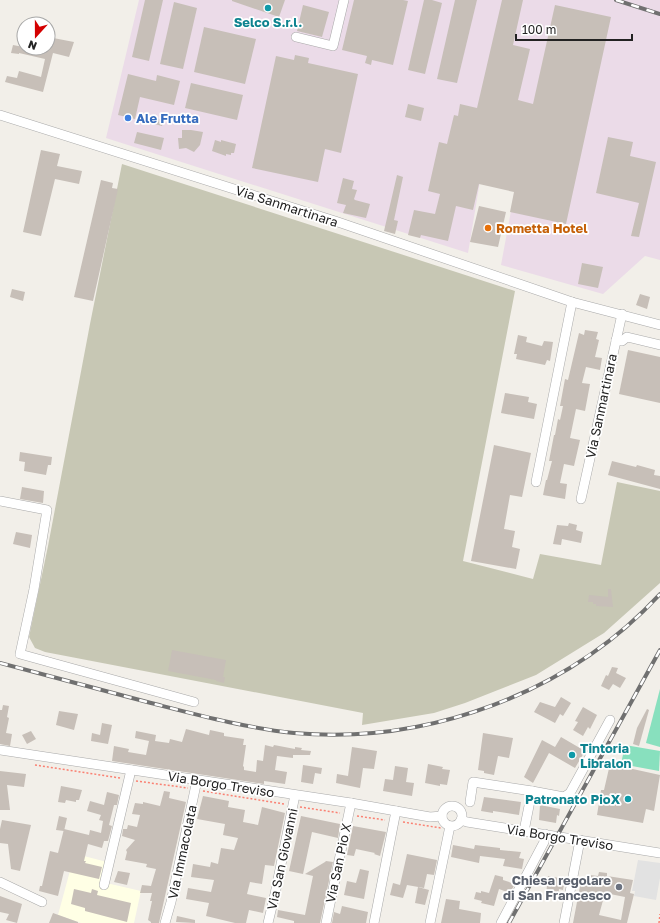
<svg xmlns="http://www.w3.org/2000/svg" width="660" height="923" viewBox="0 0 660 923" font-family="'Golos Text',sans-serif">
  <style>
    .industrial { fill: #ebdbe8 }
    .education { fill: #ffffe5 }
    .construction { fill: #c7c7b4 }
    .pitch { fill: #88e0be }
    .parking { fill: #e2e2e2 }
    .building { fill: #c7bfb8; fill-rule: evenodd }
    .lines { fill: none; stroke-linecap: round; stroke-linejoin: round }
    .minor-casing { stroke: #a9a9a9; stroke-width: 10 }
    .path { stroke: #fa8072; stroke-width: 1.5; stroke-dasharray: 2 2; stroke-linecap: butt }
    .minor { stroke: #fff; stroke-width: 9 }
    .rail-casing { stroke: #707070; stroke-width: 4 }
    .rail { stroke: #fff; stroke-width: 2.5; stroke-dasharray: 8; stroke-linecap: butt }
    .culture-dot { fill: #0f9aa8; stroke: #fff; stroke-width: 1.5 }
    .shop-dot { fill: #3f7fe0; stroke: #fff; stroke-width: 1.5 }
    .food-dot { fill: #e8710a; stroke: #fff; stroke-width: 1.5 }
    .worship-dot { fill: #6b7280; stroke: #fff; stroke-width: 1.5 }
    .labels { text-anchor: middle; dominant-baseline: central; stroke-width: 3.5; stroke-linejoin: round; paint-order: stroke }
    .culture-label { font-size: 13px; font-weight: bold; fill: #0d838f; stroke: #fff }
    .shop-label { font-size: 13px; font-weight: bold; fill: #366cbe; stroke: #fff; text-anchor: start }
    .street-label { font-size: 13px; fill: #222; stroke: #fff }
    .food-label { font-size: 13px; font-weight: bold; fill: #c56008; stroke: #fff; text-anchor: start }
    .worship-label { font-size: 13px; font-weight: bold; fill: #5b616d; stroke: #fff; text-anchor: end }
  </style>
  <rect width="100%" height="100%" fill="#f2efe9"/>
  <!-- industrial -->
  <polygon class="industrial" points="139,0 660,0 660,260 645,256 603,294 501,265 515,189 480,181 468,253 106,138"/>
  <!-- education -->
  <polygon class="education" points="80,855 107,862 102,882 141,891 134,923 81,923 58,915 74,856"/>
  <!-- construction -->
  <polygon class="construction" points="122,164 515,291 463,561 533,579 540,554 601,565 617,482 660,491 660,583 604,633 536,675 465,703 434,713 362,725 363,713 45,652 35,648 29,637 48,546 90,324"/>
  <!-- pitch -->
  <g class="pitch">
    <polygon points="660,689 660,747 646,743"/>
    <polygon points="625,745 660,751 659,771 621,764"/>
  </g>
  <!-- parking -->
  <polygon class="parking" points="638,860 660,863 660,878 656,900 634,896 635,891 632,891"/>
  <!-- building -->
  <g class="building">
    <polygon points="145,0 163,0 149,61 132,57"/>
    <polygon points="232,0 285,0 279,17 232,1"/>
    <polygon points="354,0 403,0 408,1 393,65 372,60 371,65 365,63 367,56 342,50"/>
    <polygon points="424,0 432,0 442,3 425,74 408,70"/>
    <polygon points="455,0 477,0 457,83 437,79"/>
    <polygon points="502,0 523,0 513,45 530,49 518,100 533,104 555,5 611,17 566,224 510,212 514,192 479,184 473,210 456,206 448,241 421,235 420,238 408,235 414,210 435,214 440,194 428,191 439,142 447,144 454,115 458,116 460,104 477,108"/>
    <polygon points="174,2 197,8 183,69 160,64"/>
    <polygon points="303,5 329,12 322,37 297,31"/>
    <polygon points="204,27 256,39 245,84 194,72"/>
    <polygon points="48,37 74,42 69,57 53,53 43,92 5,82 7,76 17,78 19,71 41,77 45,59 19,53 19,54 11,53 13,45 39,50 39,48 48,48"/>
    <polygon points="295,55 309,58 308,63 358,74 341,153 325,149 318,182 252,168 276,56 294,60"/>
    <polygon points="128,74 156,81 157,75 180,81 174,105 140,97 135,119 118,115"/>
    <polygon points="191,83 243,95 237,120 185,108"/>
    <polygon points="408,104 424,108 421,121 405,117"/>
    <polygon points="148,116 164,120 162,126 147,122"/>
    <polygon points="182,130 191,130 203,132 200,145 194,152 186,148 179,149 178,138 182,138"/>
    <polygon points="137,132 164,138 161,150 134,143"/>
    <polygon points="608,137 633,142 630,156 656,162 639,237 631,236 639,203 596,193"/>
    <polygon points="215,140 221,142 221,140 236,144 234,153 231,153 231,155 226,154 226,156 212,151"/>
    <polygon points="41,150 60,154 57,166 82,171 79,184 55,179 41,236 23,232"/>
    <polygon points="397,175 403,177 394,220 398,221 395,234 384,231"/>
    <polygon points="343,178 354,181 352,189 357,190 354,199 355,200 370,204 366,218 343,213 346,205 337,203"/>
    <polygon points="101,180 113,183 112,188 118,189 93,301 74,297"/>
    <polygon points="479,206 506,212 498,247 470,242"/>
    <polygon points="582,263 603,267 598,288 578,284"/>
    <polygon points="12,289 25,292 23,301 10,297"/>
    <polygon points="640,294 650,297 647,309 636,305"/>
    <polygon points="585,330 598,332 596,339 599,340 595,357 602,358 600,370 586,367 582,383 590,384 585,411 576,409 570,438 580,440 574,466 564,464 560,483 567,484 565,499 543,495 546,480 547,480 552,461 549,461 554,435 555,435 558,419 560,420 563,406 560,406 565,379 568,380 579,333 584,335"/>
    <polygon points="518,335 527,337 526,342 542,346 544,341 553,342 550,361 547,360 545,365 516,359 517,354 514,354"/>
    <polygon points="628,350 660,357 660,403 619,394"/>
    <polygon points="505,393 529,397 528,402 537,404 534,419 501,413"/>
    <polygon points="494,445 531,453 522,497 510,495 504,529 515,531 512,547 520,549 516,569 471,561"/>
    <polygon points="20,452 52,457 51,465 48,465 46,475 24,471 25,462 19,461"/>
    <polygon points="612,461 636,467 637,465 655,470 654,475 660,476 660,489 608,475"/>
    <polygon points="22,487 44,491 43,503 20,499"/>
    <polygon points="569,523 577,525 576,530 583,532 581,543 562,539 561,545 553,544 557,525 568,526"/>
    <polygon points="16,532 32,535 30,548 13,544"/>
    <polygon points="608,589 611,589 613,607 596,606 596,604 593,604 593,602 588,602 589,595 608,597"/>
    <polygon points="172,650 226,660 223,677 225,677 224,683 216,681 216,680 168,671"/>
    <polygon points="612,667 618,668 616,673 626,678 620,688 613,684 609,690 601,686 606,675 608,676"/>
    <polygon points="561,697 571,703 563,716 560,714 555,723 534,712 540,702 555,707"/>
    <polygon points="3,705 9,706 7,717 9,718 6,733 12,734 10,746 0,744 0,710 2,710"/>
    <polygon points="583,707 597,715 590,729 588,727 583,736 573,730 578,722 575,721"/>
    <polygon points="647,709 649,710 639,746 633,744 637,728"/>
    <polygon points="59,711 78,714 74,730 56,725"/>
    <polygon points="102,723 112,725 108,744 91,741 92,733 100,735"/>
    <polygon points="186,729 209,735 210,730 224,733 224,736 244,739 243,745 246,745 243,766 244,767 244,770 256,772 257,760 263,761 265,745 273,747 274,745 295,749 295,747 302,748 301,750 311,751 310,755 293,755 293,758 277,756 275,770 287,772 285,784 264,781 264,784 112,761 114,746 129,749 128,752 146,755 149,741 135,738 136,731 156,735 155,741 169,743 170,739 182,742"/>
    <polygon points="31,731 36,739 27,744 22,735"/>
    <polygon points="483,733 513,738 509,758 498,756 494,775 484,773 484,771 478,770"/>
    <polygon points="561,737 585,751 575,768 549,753 533,783 524,777 542,740 555,747"/>
    <polygon points="352,747 377,751 374,769 363,768 360,788 336,783 337,774 348,776"/>
    <polygon points="428,764 443,767 442,769 450,770 447,785 440,784 440,786 425,783"/>
    <polygon points="610,764 660,775 654,811 646,809 643,823 597,815 601,790 604,790"/>
    <polygon points="303,765 322,768 321,774 315,773 313,784 301,782"/>
    <polygon points="395,766 408,768 406,782 414,783 412,796 383,791 385,779 393,780"/>
    <polygon points="0,771 26,774 24,787 7,785 10,810 0,810"/>
    <polygon points="61,786 82,790 79,800 76,800 76,802 66,800 65,803 58,802"/>
    <polygon points="164,791 170,792 169,798 186,802 159,923 151,923 151,922 148,920 152,901 150,901 152,893 140,893 142,885 151,886 156,869 146,867 147,864 125,860 127,852 126,850 135,840 122,836 123,829 127,829 128,825 137,827 140,815 132,814 135,803 143,804 143,802 160,806"/>
    <polygon points="107,792 119,795 117,805 114,805 109,825 112,826 108,841 104,841 102,848 88,844 84,861 86,861 85,863 102,867 99,879 64,871 58,896 39,891 40,886 42,886 50,851 58,853 64,829 89,835 90,830 101,833 103,821 99,820 101,815 87,811 90,801 104,805"/>
    <polygon points="203,796 229,801 228,807 245,810 243,822 258,825 262,807 285,813 274,866 265,865 262,884 250,882 247,894 266,898 263,913 249,910 246,923 235,923 206,916 209,903 186,899 188,888 211,892 214,880 191,877 193,864 210,867 211,862 218,864 221,848 234,850 238,838 223,835 225,824 197,819"/>
    <polygon points="484,797 521,802 519,815 493,811 493,813 481,811"/>
    <polygon points="540,805 560,809 559,816 557,815 556,823 539,820"/>
    <polygon points="59,816 67,818 64,831 56,830"/>
    <polygon points="301,816 340,824 338,838 312,832 303,874 289,871"/>
    <polygon points="2,820 31,825 20,871 11,869 8,844 0,843 0,829"/>
    <polygon points="353,826 386,832 380,856 374,854 375,853 356,849 354,856 347,855"/>
    <polygon points="453,845 474,849 475,845 500,848 500,850 521,852 519,858 524,859 522,869 503,866 505,859 480,856 479,863 451,857"/>
    <polygon points="407,854 437,860 434,875 427,874 424,888 407,885 403,898 390,895 393,883 400,885"/>
    <polygon points="326,861 333,862 320,923 294,923 294,921 277,917 278,910 305,915 313,876 305,874 325,862"/>
    <polygon points="360,869 369,871 364,899 344,895 347,881 356,883"/>
    <polygon points="118,871 130,873 127,885 114,882"/>
    <path d="M599 872 607 873V876L633 880 630 893 634 894 627 923H573L581 881 586 882 590 875 598 876ZM605 893 625 897 621 920 599 915Z"/>
    <polygon points="495,875 503,877 503,880 515,884 510,893 499,889 494,906 481,903 482,901 474,899 476,892 481,893 481,891 489,893"/>
    <polygon points="548,876 565,879 563,890 559,889 558,897 546,895"/>
    <polygon points="418,887 429,890 425,905 415,903"/>
    <polygon points="74,889 91,893 92,889 98,891 97,895 131,903 127,922 85,911 85,908 71,904"/>
    <polygon points="0,896 22,904 17,923 6,920 9,914 0,912"/>
    <polygon points="446,899 460,901 459,909 481,913 480,923 441,923"/>
    <polygon points="342,906 368,912 366,923 332,923 334,912 340,914"/>
    <polygon points="53,913 78,922 78,923 49,923"/>
    <polygon points="177,916 195,920 195,923 176,922"/>
  </g>
  <g class="lines">
    <!-- minor casing -->
    <g class="minor-casing">
      <g id="minor">
        <polyline points="296,37 333,46 344,0"/>
        <polyline points="0,115 335,221 572,302 660,325"/>
        <polyline points="616,340 622,341 627,337 660,345"/>
        <polyline points="536,482 572,302"/>
        <polyline points="581,499 622,314"/>
        <polyline points="0,501 47,510 34,589 20,654 194,702"/>
        <polyline points="0,750 351,803 430,817 442,816"/>
        <polyline points="470,802 473,782 532,791"/>
        <circle cx="452" cy="816" r="10"/>
        <polyline points="461,820 467,822 660,853"/>
        <polyline points="524,831 532,791 564,797 570,793 610,720"/>
        <polyline points="0,882 42,902"/>
        <polyline points="104,885 131,770"/>
        <polyline points="165,923 171,902 197,780"/>
        <polyline points="268,923 275,894 295,795"/>
        <polyline points="326,923 351,803"/>
        <polyline points="374,923 396,811"/>
        <polyline points="430,923 450,826"/>
        <polyline points="501,923 544,842 545,834"/>
        <polyline points="564,923 580,840"/>
      </g>
    </g>
    <!-- path -->
    <g class="path">
      <polyline points="35,765 120,778"/>
      <polyline points="136,781 188,788"/>
      <polyline points="203,791 284,804"/>
      <polyline points="300,807 340,813"/>
      <polyline points="357,816 385,820"/>
      <polyline points="403,822 441,828"/>
      <polyline points="659,923 660,914"/>
    </g>
    <!-- minor -->
    <use href="#minor" class="minor"/>
    <!-- rail casing -->
    <g class="rail-casing">
      <g id="rail">
        <polyline points="616,0 660,14"/>
        <path d="M0 663C50 676 101 690 151 703 198 715 246 728 294 733 428 745 569 693 660 594"/>
        <polyline points="509,923 660,650"/>
      </g>
    </g>
    <!-- rail -->
    <use href="#rail" class="rail"/>
  </g>
  <!-- markers -->
  <g class="culture-dot">
    <circle cx="268" cy="8" r="4"/>
    <circle cx="572" cy="755" r="4"/>
    <circle cx="628" cy="799" r="4"/>
  </g>
  <circle class="shop-dot" cx="128" cy="118" r="4"/>
  <circle class="food-dot" cx="488" cy="228" r="4"/>
  <circle class="worship-dot" cx="619" cy="887" r="4"/>
  <g class="labels">
    <!-- culture labels -->
    <g class="culture-label">
      <text x="268" y="22">Selco S.r.l.</text>
      <text x="580" y="748" text-anchor="start">Tintoria<tspan x="580" dy="15">Libralon</tspan></text>
      <text x="620" y="799" text-anchor="end">Patronato PioX</text>
    </g>
    <!-- shop labels -->
    <g class="shop-label">
      <text x="136" y="118">Ale Frutta</text>
    </g>
    <!-- street labels -->
    <g class="street-label">
      <text transform="translate(287 206) rotate(18)">Via Sanmartinara</text>
      <text transform="translate(601 406) rotate(-78)">Via Sanmartinara</text>
      <text transform="translate(221 784) rotate(9)">Via Borgo Treviso</text>
      <text transform="translate(560 837) rotate(9)">Via Borgo Treviso</text>
      <text transform="translate(182 852) rotate(-78)">Via Immacolata</text>
      <text transform="translate(282 859) rotate(-78)">Via San Giovanni</text>
      <text transform="translate(338 863) rotate(-78)">Via San Pio X</text>
    </g>
    <!-- food labels -->
    <g class="food-label">
      <text x="496" y="228">Rometta Hotel</text>
    </g>
    <!-- worship labels -->
    <g class="worship-label">
      <text x="611" y="880">Chiesa regolare<tspan x="611" dy="15">di San Francesco</tspan></text>
    </g>
  </g>
  <!-- north arrow -->
  <g transform="translate(36 36) rotate(201)"><circle r="19" fill="#ffffff" stroke="#a7a7a7"/>
  <path d="M0-3L7 15L0 10L-7 15Z" fill="#d40000"/>
  <text y="-6" font-size="11" font-weight="bold" text-anchor="middle" fill="#222222">N</text>
  </g>
  <!-- scale -->
  <path d="M516 34v6h116v-6" fill="none" stroke="#222222" stroke-width="2"/>
  <text x="522" y="34" font-size="12" fill="#222222" stroke="#ffffff" stroke-width="3" paint-order="stroke">100 m</text>
</svg>
